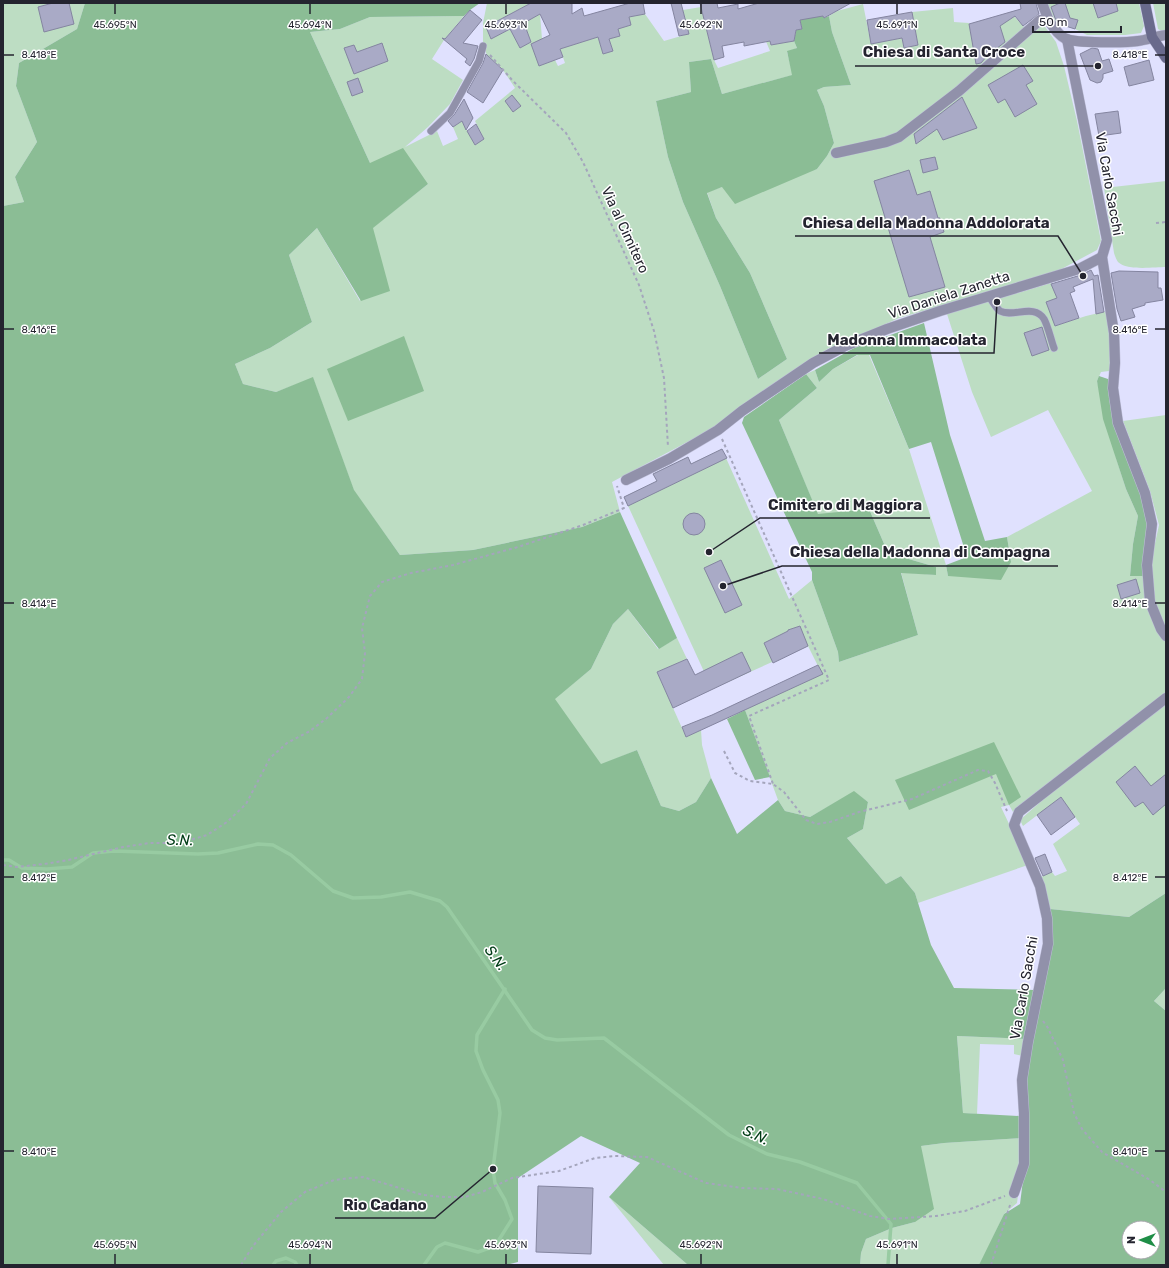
<svg xmlns="http://www.w3.org/2000/svg" width="1169" height="1268" viewBox="0 0 1169 1268" font-family="Rubik,sans-serif">
  <style>
    .green { fill: #bdddc3 }
    .forest { fill: #8bbd95; fill-rule: evenodd }
    .lines { fill: none; stroke-linecap: round; stroke-linejoin: round }
    .stream { stroke: #98cba2; stroke-width: 3.5 }
    .building { fill: #a9aac6; stroke: #8485a0 }
    .lane-casing { stroke: #bebfd9; stroke-width: 8 }
    .street-casing { stroke: #bebfd9; stroke-width: 11 }
    .secondary-casing { stroke: #bebfd9; stroke-width: 11 }
    .path { stroke: #a4a5bc; stroke-width: 2; stroke-dasharray: 3 3; stroke-linecap: butt }
    .lane { stroke: #9191aa; stroke-width: 7 }
    .street { stroke: #9191aa; stroke-width: 10 }
    .secondary { stroke: #696a8c; stroke-width: 10 }
    .ticks { fill: none; stroke: #24242f; stroke-width: 1.5 }
    .labels { text-anchor: middle; dominant-baseline: central; stroke-width: 3; stroke-linejoin: round; paint-order: stroke }
    .street-label { font-size: 14px; fill: #24242f; stroke: #fff }
    .water-label { font-size: 15px; font-style: italic; fill: #003c16; stroke: #fff }
    .ticks-label { font-size: 10px; text-anchor: middle; fill: #24242f; stroke: #fff; stroke-width: 3; stroke-linejoin: round; paint-order: stroke }
    .leader { fill: none; stroke: #24242f; stroke-width: 1.5 }
    .callout-dot { fill: #24242f; stroke: #fff; stroke-width: 1.5 }
    .callout-label { font-size: 15px; text-anchor: middle; font-weight: bold; fill: #24242f; stroke: #fff; stroke-width: 3; stroke-linejoin: round; paint-order: stroke }
  </style>
  <rect width="100%" height="100%" fill="#e0e1fe"/>
  <!-- green -->
  <g class="green">
    <polygon points="3,3 85,3 77,29 19,63 16,86 37,142 15,177 24,202 3,206"/>
    <polygon points="487,3 531,3 486,27 491,39 510,29 520,48 531,42 524,23 540,14 542,39 533,48 539,66 555,60 558,66 565,63 560,49 598,37 603,54 613,51 609,39 620,36 618,29 631,25 629,17 644,14 645,14 664,41 688,34 683,10 701,7 714,60 718,68 770,51 765,39 769,36 771,45 794,41 797,48 787,52 793,75 722,94 711,59 689,62 691,92 656,101 668,157 683,202 720,286 758,379 787,359 750,273 716,218 707,192 722,187 817,169 827,156 834,143 824,106 817,90 824,87 851,85 832,32 829,16 837,11 863,4 871,44 902,38 904,48 918,45 912,12 953,8 954,22 969,23 971,34 1005,14 1009,20 1014,16 1024,27 1040,15 1043,24 1056,42 1064,66 1077,121 1101,241 1097,250 1054,273 899,318 851,340 829,348 739,408 710,430 612,482 620,512 582,527 473,550 400,555 354,491 313,378 276,392 243,384 235,364 270,348 312,322 289,255 317,228 360,301 372,228 428,184 370,163 310,32 340,29 370,17 464,16 444,40 432,59 463,80 450,104 428,127 405,147 437,131 443,146 458,139 453,127 462,121 475,145 483,137 475,121 515,88 503,70 487,55 483,46 483,23"/>
    <polygon points="1047,3 1139,3 1144,26 1141,33 1125,35 1087,35 1075,29 1056,23"/>
    <polygon points="1153,3 1166,3 1166,33 1158,29"/>
    <path d="M1166 181V267C1154 267 1127 271 1118 262 1116 259 1115 256 1114 253L1104 188Z"/>
    <polygon points="1051,283 1057,298 1047,302 1055,326 1086,316 1107,311 1113,361 1109,371 1101,372 1097,381 1117,461 1126,489 1138,516 1133,544 1130,576 1143,576 1158,630 1166,643 1166,692 1013,812 1009,805 1001,807 1029,866 1025,866 918,903 915,893 901,876 886,884 847,838 863,829 868,802 854,792 810,817 785,811 778,800 745,710 822,674 808,646 712,689 624,497 657,481 653,474 688,457 691,464 722,449 789,599 812,580 838,652 839,662 918,635 901,572 936,575 936,567 888,553 869,509 818,515 779,420 817,388 806,374 815,370 819,382 833,369 858,355 869,355 909,449 946,565 948,576 1011,562 1007,537 1092,491 1048,410 991,437 972,392 947,314"/>
    <polygon points="1166,415 1166,630 1155,601 1150,566 1159,525 1150,491 1123,421"/>
    <polygon points="628,609 658,649 677,638 687,659 657,672 686,737 701,730 702,745 711,778 696,802 679,811 661,806 637,750 601,765 554,699 591,669 613,624"/>
    <polygon points="1166,702 1166,893 1129,917 1050,909 1041,877 1052,872 1055,876 1067,871 1053,844 1080,824 1061,797 1023,826 1020,820 1055,789"/>
    <polygon points="1166,988 1166,1011 1154,1001"/>
    <polygon points="957,1036 1027,1039 1023,1056 1014,1054 1014,1045 980,1044 977,1114 963,1113"/>
    <polygon points="1022,1138 1022,1165 1017,1203 1004,1214 980,1265 860,1265 861,1253 866,1239 892,1228 915,1222 921,1146 944,1143"/>
    <polygon points="609,1197 688,1265 664,1265"/>
  </g>
  <!-- forest -->
  <g class="forest">
    <polygon points="85,3 480,3 470,10 464,16 370,17 340,29 310,32 370,163 403,148 428,184 373,228 390,291 361,301 317,228 289,255 312,322 270,348 235,364 243,384 276,392 313,377 354,490 400,555 473,550 582,527 620,512 677,638 659,649 628,609 613,624 591,669 555,699 601,764 637,750 661,806 679,811 696,802 711,778 737,834 778,800 785,811 810,817 854,791 868,802 863,829 847,838 886,884 901,876 915,893 931,945 954,988 1035,990 1027,1039 957,1036 963,1113 1020,1116 1022,1138 944,1143 921,1146 934,1209 915,1222 892,1228 866,1239 861,1253 860,1265 688,1265 609,1197 640,1163 581,1136 518,1178 518,1262 506,1265 3,1265 3,206 24,202 15,177 37,142 16,86 19,63 77,29"/>
    <polygon points="820,11 824,18 829,16 832,32 851,85 824,87 817,90 824,106 834,143 827,156 817,169 735,204 722,187 707,193 716,218 750,273 787,359 758,379 720,286 683,202 668,157 656,101 691,92 689,62 711,59 722,94 792,75 787,51 797,48 794,41 796,30 802,29 800,20"/>
    <polygon points="924,323 950,435 985,541 1007,537 1011,562 1001,580 948,576 946,565 967,557 931,442 909,449 870,355 857,355 833,369 819,382 815,370 854,348"/>
    <polygon points="404,336 424,391 348,421 327,369"/>
    <polygon points="806,374 817,388 779,420 818,514 869,509 888,553 936,567 936,575 901,573 918,635 839,662 838,652 812,580 812,572 742,423 744,417"/>
    <polygon points="1099,376 1108,379 1110,403 1142,493 1150,527 1143,576 1130,576 1133,544 1138,516 1126,489 1103,419 1097,381"/>
    <polygon points="745,710 770,777 755,780 727,719"/>
    <polygon points="994,742 1021,797 1009,805 996,774 909,810 895,780"/>
    <path d="M1166 893V988L1154 1001 1166 1011V1265H979L1004 1214 1020 1204 1025 1164V1081L1049 943 1050 909 1129 917ZM1129 1228H1153V1252H1129Z"/>
  </g>
  <g class="lines">
    <!-- stream -->
    <g class="stream">
      <polyline points="3,860 9,860 22,868 47,869 72,867 93,853 114,851 198,854 218,853 258,844 273,845 291,855 333,891 353,898 381,897 410,892 440,901 447,907 532,1030 545,1038 557,1040 604,1038 729,1135 767,1154 800,1162 857,1183 891,1224 888,1265"/>
      <polyline points="273,1265 276,1261 286,1258 295,1262 297,1265"/>
      <polyline points="424,1265 437,1247 445,1243 478,1252 495,1246 512,1219 505,1200 495,1183 493,1169 500,1113 498,1100 483,1070 476,1051 477,1035 505,989"/>
    </g>
  </g>
  <!-- building -->
  <g class="building">
    <polygon points="53,3 69,3 74,24 44,32 38,7"/>
    <polygon points="531,3 572,3 572,14 582,8 584,16 630,3 643,3 645,14 629,17 631,25 618,29 620,36 609,39 613,51 603,54 598,37 560,49 563,57 539,66 531,44 550,35 540,14 524,23 531,42 520,48 510,29 491,39 486,27"/>
    <polygon points="671,3 681,3 689,34 679,36"/>
    <polygon points="700,3 717,3 718,8 738,4 738,9 759,3 851,3 824,18 823,16 800,20 802,29 796,30 794,41 771,45 770,41 744,46 744,42 722,46 724,57 714,60"/>
    <polygon points="1020,3 1036,3 1039,14 1023,26 1015,16 1000,26 1005,42 987,56 981,63 976,64 969,24 1021,9"/>
    <polygon points="1060,3 1065,3 1070,18 1078,20 1075,29 1059,24 1055,18 1051,7"/>
    <polygon points="1093,3 1116,3 1118,11 1098,18"/>
    <polygon points="470,10 482,20 463,43 478,46 474,59 470,66 465,62 467,59 442,38 445,39"/>
    <polygon points="912,12 918,45 904,48 902,38 871,44 867,20"/>
    <polygon points="382,43 388,61 354,74 344,48 354,45 357,52"/>
    <polygon points="1092,48 1098,49 1102,61 1109,59 1113,71 1103,74 1103,78 1101,82 1097,83 1090,80 1080,54"/>
    <polygon points="486,54 503,70 483,103 467,92 483,63"/>
    <polygon points="1149,60 1154,80 1129,86 1124,67"/>
    <polygon points="1023,65 1033,81 1026,85 1037,104 1015,117 1005,99 998,103 988,85"/>
    <polygon points="358,78 363,92 352,96 347,82"/>
    <polygon points="512,95 521,106 513,112 505,101"/>
    <polygon points="962,97 977,128 943,140 937,129 916,144 914,134"/>
    <polygon points="464,99 473,118 466,130 462,121 453,127 448,121 454,115"/>
    <polygon points="1118,111 1121,133 1099,136 1095,114"/>
    <polygon points="476,124 484,139 475,145 467,131"/>
    <polygon points="935,157 938,169 923,173 920,160"/>
    <polygon points="909,170 917,195 930,191 938,218 940,218 944,232 930,237 945,287 909,297 874,181"/>
    <polygon points="1091,270 1094,276 1098,275 1104,312 1096,314 1093,279 1073,287 1075,291 1070,293 1079,318 1055,326 1046,302 1057,298 1051,284 1081,275"/>
    <polygon points="1119,271 1158,272 1158,288 1161,288 1163,300 1145,303 1145,305 1132,309 1135,317 1121,321 1117,309 1111,273"/>
    <polygon points="1042,327 1049,350 1032,356 1024,333"/>
    <polygon points="722,449 727,458 628,506 624,497 657,481 653,474 688,457 691,464"/>
    <circle cx="694" cy="524" r="11"/>
    <polygon points="721,560 742,605 725,613 704,568"/>
    <polygon points="1136,579 1140,593 1121,599 1117,585"/>
    <polygon points="800,626 808,646 773,663 764,643 788,631 788,630"/>
    <polygon points="742,652 751,671 673,708 657,672 687,659 695,675"/>
    <polygon points="818,665 823,674 686,737 682,727 712,715"/>
    <polygon points="1135,766 1151,786 1166,774 1166,804 1153,815 1143,802 1135,807 1116,782"/>
    <polygon points="1061,797 1075,817 1051,835 1037,815"/>
    <polygon points="1045,854 1052,872 1043,876 1035,858"/>
    <polygon points="538,1186 593,1188 591,1254 536,1252"/>
  </g>
  <g class="lines">
    <!-- lane casing -->
    <g class="lane-casing">
      <g id="lane">
        <polyline points="431,131 450,113 479,61 483,46"/>
        <path d="M989 296C992 301 996 308 1000 311 1013 318 1034 303 1044 319 1048 326 1051 340 1054 348"/>
      </g>
    </g>
    <!-- street casing -->
    <g class="street-casing">
      <g id="street">
        <polyline points="1042,3 1049,21"/>
        <polyline points="1067,39 1107,240 1102,257 1114,333 1115,363 1113,388 1118,423 1145,493 1152,524 1147,565 1150,602 1161,629 1166,636"/>
        <path d="M836 153 886 142 899 137 959 91 1040 20 1049 21C1054 28 1058 35 1066 39 1076 43 1126 43 1138 41 1147 40 1157 36 1166 35"/>
        <polyline points="626,480 669,459 718,430 742,411 813,363 845,346 887,329 940,311 1079,269 1102,257"/>
        <polyline points="1014,1193 1024,1164 1024,1113 1022,1080 1028,1042 1048,944 1047,918 1040,886 1014,825 1019,812 1166,698"/>
      </g>
    </g>
    <!-- secondary casing -->
    <g class="secondary-casing">
      <polyline id="secondary" points="1145,3 1152,37 1166,58"/>
    </g>
    <!-- path -->
    <g class="path">
      <polyline points="490,55 513,81 566,133 583,162 639,285 654,331 664,378 668,447"/>
      <polyline points="1156,223 1166,222"/>
      <polyline points="722,439 829,680 749,716 773,784"/>
      <polyline points="724,751 735,773 750,781 773,784 784,792 806,820 817,824 830,822 859,812 912,799 978,770 988,771 995,783 1007,811"/>
      <polyline points="3,865 17,867 44,864 68,860 123,847 150,843 180,843 207,835 227,822 246,804 270,758 287,743 310,731 327,718 349,697 362,679 365,653 362,628 370,596 382,582 411,573 453,565 518,547 583,525 624,508 617,486"/>
      <polyline points="1043,1021 1048,1028 1063,1060 1074,1113 1082,1129 1102,1152 1150,1180 1166,1192"/>
      <polyline points="241,1265 253,1246 281,1212 305,1192 334,1180 351,1178 363,1177 423,1195 445,1197 465,1197 482,1192 512,1178 559,1171 595,1158 615,1156 647,1157 706,1183 742,1188 777,1189 823,1199 870,1216 889,1219 936,1216 965,1211 1005,1196"/>
      <polyline points="991,1265 1011,1202"/>
    </g>
    <!-- lane -->
    <use href="#lane" class="lane"/>
    <!-- street -->
    <use href="#street" class="street"/>
    <!-- secondary -->
    <use href="#secondary" class="secondary"/>
  </g>
  <!-- ticks -->
  <path class="ticks" d="M115 4V14M310 4V14M506 4V14M701 4V14M897 4V14M4 55H14M1155 55H1165M4 329H14M1155 329H1165M4 603H14M1155 603H1165M4 877H14M1155 877H1165M4 1151H14M1155 1151H1165M115 1254V1264M310 1254V1264M506 1254V1264M701 1254V1264M897 1254V1264"/>
  <g class="labels">
    <!-- street labels -->
    <g class="street-label">
      <text transform="translate(1109 184) rotate(80)">Via Carlo Sacchi</text>
      <text transform="translate(625 230) rotate(65)">Via al Cimitero</text>
      <text transform="translate(949 295) rotate(-18)">Via Daniela Zanetta</text>
      <text transform="translate(1024 988) rotate(-80)">Via Carlo Sacchi</text>
    </g>
    <!-- water labels -->
    <g class="water-label">
      <text transform="translate(180 840) rotate(1)">S.N.</text>
      <text transform="translate(496 958) rotate(54)">S.N.</text>
      <text transform="translate(756 1135) rotate(25)">S.N.</text>
    </g>
  </g>
  <g class="ticks-label">
    <text x="115" y="28">45.695°N</text>
    <text x="310" y="28">45.694°N</text>
    <text x="506" y="28">45.693°N</text>
    <text x="701" y="28">45.692°N</text>
    <text x="897" y="28">45.691°N</text>
    <text x="1130" y="58">8.418°E</text>
    <text x="39" y="58">8.418°E</text>
    <text x="1130" y="333">8.416°E</text>
    <text x="39" y="333">8.416°E</text>
    <text x="1130" y="607">8.414°E</text>
    <text x="39" y="607">8.414°E</text>
    <text x="1130" y="881">8.412°E</text>
    <text x="39" y="881">8.412°E</text>
    <text x="1130" y="1155">8.410°E</text>
    <text x="39" y="1155">8.410°E</text>
    <text x="115" y="1248">45.695°N</text>
    <text x="310" y="1248">45.694°N</text>
    <text x="506" y="1248">45.693°N</text>
    <text x="701" y="1248">45.692°N</text>
    <text x="897" y="1248">45.691°N</text>
  </g>
  <!-- callouts -->
  <path class="leader" d="M1098 66L1033 66H855M1083 276L1058 236H795M997 302L994 353H819M709 552L760 518H930M723 586L782 566H1058M493 1169L435 1218H335"/>
  <g class="callout-dot">
    <circle cx="1098" cy="66" r="4"/>
    <circle cx="1083" cy="276" r="4"/>
    <circle cx="997" cy="302" r="4"/>
    <circle cx="709" cy="552" r="4"/>
    <circle cx="723" cy="586" r="4"/>
    <circle cx="493" cy="1169" r="4"/>
  </g>
  <g class="callout-label">
    <text x="944" y="57">Chiesa di Santa Croce</text>
    <text x="926" y="228">Chiesa della Madonna Addolorata</text>
    <text x="907" y="345">Madonna Immacolata</text>
    <text x="845" y="510">Cimitero di Maggiora</text>
    <text x="920" y="557">Chiesa della Madonna di Campagna</text>
    <text x="385" y="1210">Rio Cadano</text>
  </g>
  <!-- border -->
  <rect width="1169" height="1268" fill="none" stroke="#24242f" stroke-width="8"/>
  <!-- north arrow -->
  <g transform="translate(1141 1240) rotate(270)"><circle r="19" fill="#ffffff" stroke="#a7a7ac"/>
  <path d="M0-3L7 15L0 10L-7 15Z" fill="#1f8e47"/>
  <text y="-6" font-size="11" font-weight="bold" text-anchor="middle" fill="#24242f">N</text>
  </g>
  <!-- scale -->
  <path d="M1033 26v6h88v-6" fill="none" stroke="#24242f" stroke-width="2"/>
  <text x="1039" y="26" font-size="12" fill="#24242f" stroke="#ffffff" stroke-width="3" paint-order="stroke">50 m</text>
</svg>
